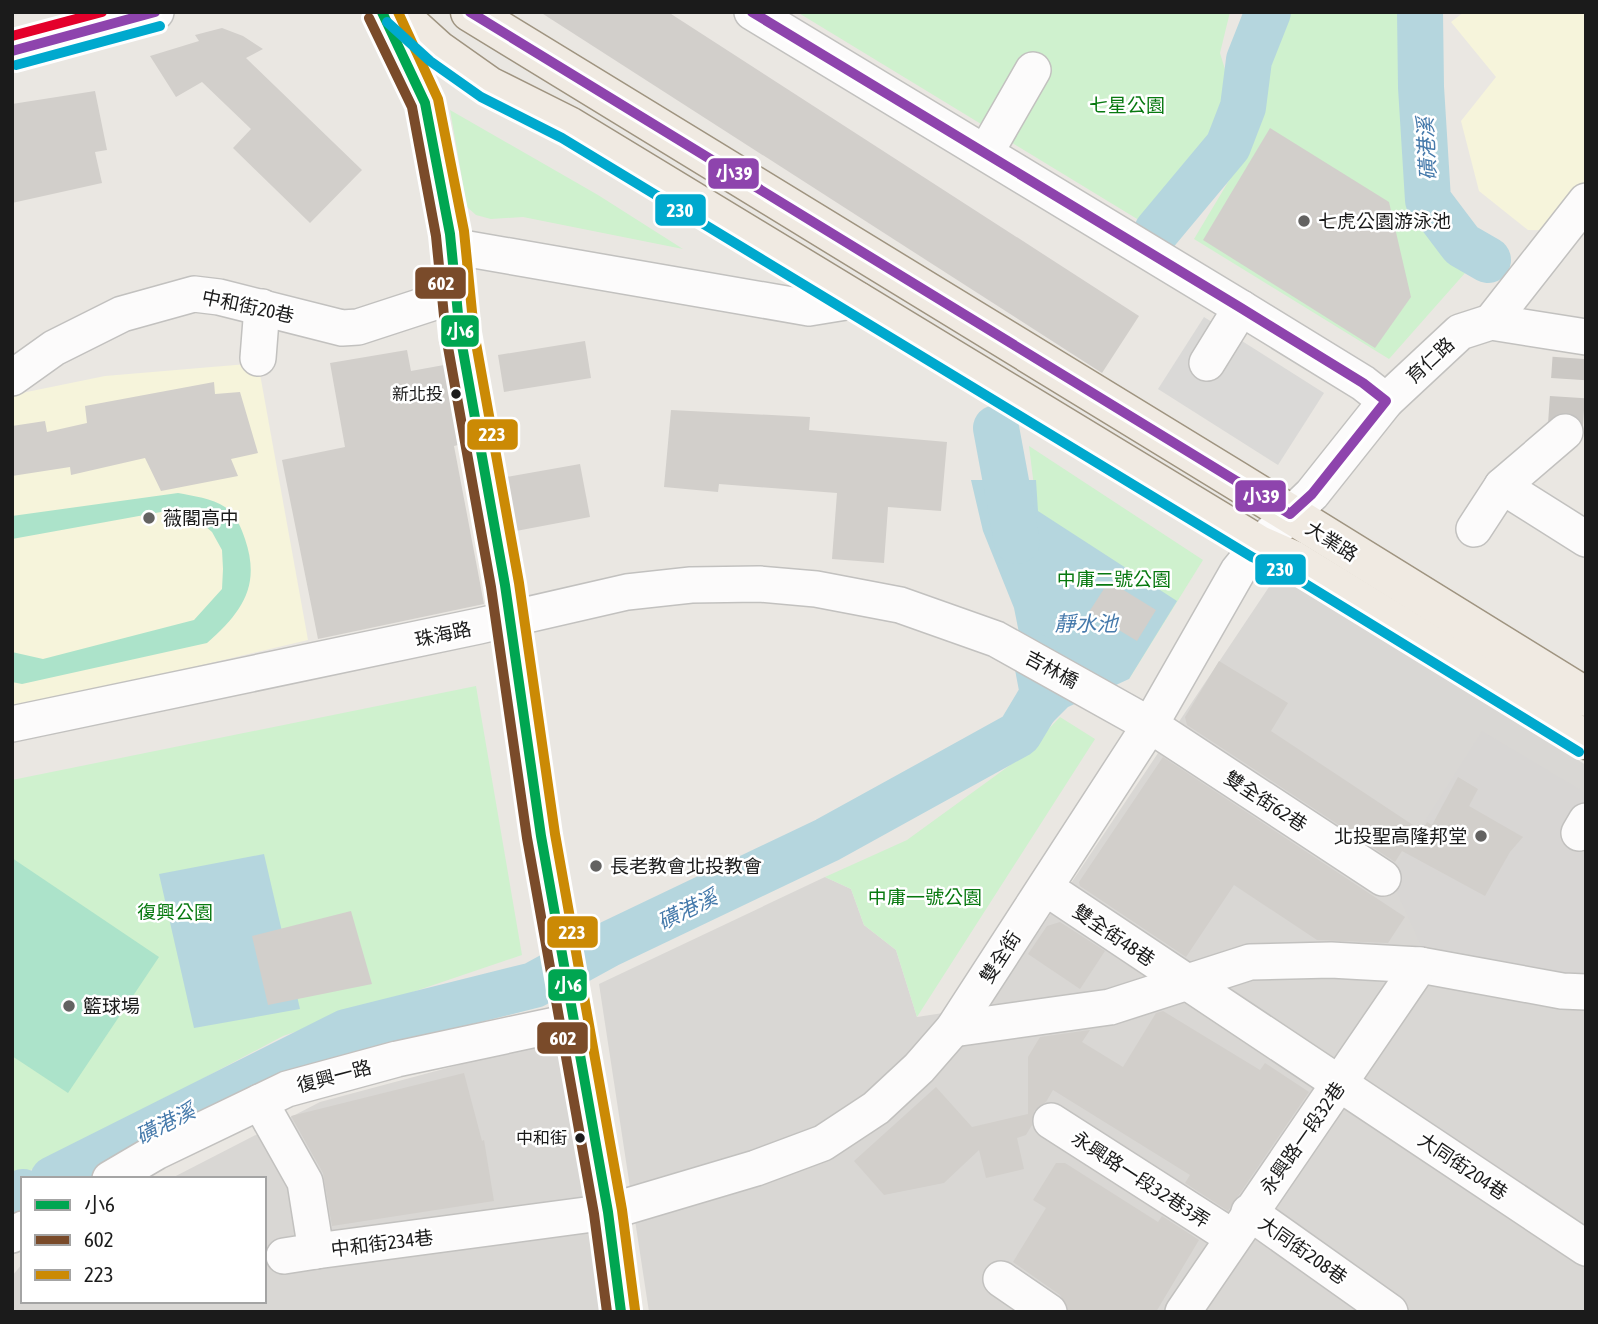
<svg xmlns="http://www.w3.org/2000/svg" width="1598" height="1324" viewBox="0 0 1598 1324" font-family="'Asap Condensed','Noto Sans TC',sans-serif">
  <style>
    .residential { fill: #d9d7d4 }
    .education { fill: #f6f4db }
    .religious { fill: #d8d6d4 }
    .park { fill: #cff1ce }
    .pitch { fill: #ace3ca }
    .parking { fill: #dad9d7 }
    .water { fill: #b5d6de }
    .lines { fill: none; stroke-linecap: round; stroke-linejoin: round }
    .river { stroke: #b5d6de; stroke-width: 46 }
    .building { fill: #d2cfcb }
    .minor-tunnel { stroke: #cbc8c4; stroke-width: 35; stroke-dasharray: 35 18; stroke-linecap: butt }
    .minor-casing { stroke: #c2c1bf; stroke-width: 38 }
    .major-casing { stroke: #9f9480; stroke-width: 41 }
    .minor { stroke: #fcfbfb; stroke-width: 35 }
    .major { stroke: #f0eae2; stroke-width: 38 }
    .bus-1-casing { stroke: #fff; stroke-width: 16 }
    .bus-2-casing { stroke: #fff; stroke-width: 16 }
    .bus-3-casing { stroke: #fff; stroke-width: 16 }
    .bus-4-casing { stroke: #fff; stroke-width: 16 }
    .bus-5-casing { stroke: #fff; stroke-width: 16 }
    .bus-6-casing { stroke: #fff; stroke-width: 16 }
    .bus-1 { stroke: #00a651; stroke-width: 10 }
    .bus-2 { stroke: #7a4b2a; stroke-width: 10 }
    .bus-3 { stroke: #cb8a05; stroke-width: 10 }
    .bus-4 { stroke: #8e44ad; stroke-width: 10 }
    .bus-5 { stroke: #00a9ce; stroke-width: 10 }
    .bus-6 { stroke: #e4002b; stroke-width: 10 }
    .poi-dot { fill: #636261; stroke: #fff; stroke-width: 2.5 }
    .bus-dot { fill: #1b1b1b; stroke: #fff; stroke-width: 2.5 }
    .labels { text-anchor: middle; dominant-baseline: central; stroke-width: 5; stroke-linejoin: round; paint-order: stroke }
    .bus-label { font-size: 17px; fill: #1b1b1b; stroke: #fff; text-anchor: end }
    .park-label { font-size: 19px; fill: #087910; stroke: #fff }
    .poi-label { font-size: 19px; fill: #1b1b1b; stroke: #fff; text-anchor: start }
    .street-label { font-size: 19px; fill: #1b1b1b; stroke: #fff }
    .water-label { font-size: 21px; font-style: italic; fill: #467aab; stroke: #fff }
    .line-badge { stroke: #fff; stroke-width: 2.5 }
    .badge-label { font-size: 19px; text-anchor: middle; font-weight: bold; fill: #fff }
  </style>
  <rect width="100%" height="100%" fill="#eae7e2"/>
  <!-- residential -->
  <g class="residential">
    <polygon points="1279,572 1586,765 1586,1312 649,1312 599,984 825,877 851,889 864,925 896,950 917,1017 989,1006"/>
    <polygon points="575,1034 612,1312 12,1312 12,1276 23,1263 23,1301 264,1301 264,1179 170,1179 320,1102"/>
  </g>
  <!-- education -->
  <g class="education">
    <polygon points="1464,12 1586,12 1586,231 1528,230 1479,191 1461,121 1496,77 1451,22"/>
    <polygon points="258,363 308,640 12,710 12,395 105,376"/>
  </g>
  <!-- religious -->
  <polygon class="religious" points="1482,731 1586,793 1586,984 1425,955 1395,888 1381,890"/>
  <!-- park -->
  <g class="park">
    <polygon points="797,12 1230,12 1220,53 1231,89 1223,127 1152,228"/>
    <polygon points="1281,12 1409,12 1401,32 1410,206 1465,273 1389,359 1194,239 1258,132 1266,63"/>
    <polygon points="450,110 598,195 683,249 523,217 491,219 476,215 467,207"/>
    <polygon points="1029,446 1203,560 1129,679 1037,511"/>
    <polygon points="476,686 522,955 283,1036 12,1180 12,780"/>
    <polygon points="1060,717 1095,739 917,1017 896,950 864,925 851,889 825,877 907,840 1024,755"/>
  </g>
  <!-- pitch -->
  <g class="pitch">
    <path d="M178 493C193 496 212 498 225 507 236 515 241 527 245 539 261 586 242 612 207 643L22 684 12 682V652L43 659 194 620 222 589 223 569 222 550 212 532 198 520 172 510 12 539V516Z"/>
    <polygon points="12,858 159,957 68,1093 12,1056"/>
  </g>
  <!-- parking -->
  <polygon class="parking" points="1204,317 1324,393 1278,465 1158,389"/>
  <!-- water -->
  <g class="water">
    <polygon points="971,480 1036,480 1038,511 1177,601 1129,679 1068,707 1048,727 1018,708 1030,687 1014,608 983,531"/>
    <polygon points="264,854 300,1009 194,1028 159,874"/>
  </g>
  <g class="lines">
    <!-- river -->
    <g class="river">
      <polyline points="1420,12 1421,87 1428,200 1462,245 1488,260"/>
      <polyline points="1157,231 1228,146 1243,107 1249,60 1268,12"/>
      <polyline points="996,428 1017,541"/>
      <polyline points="53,1179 346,1032 534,985 607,945 827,840 1019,734 1043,694 1036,657"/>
      <polyline points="12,1197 23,1192"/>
    </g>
  </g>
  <!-- building -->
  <g class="building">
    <polygon points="540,12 668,12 1139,316 1102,373"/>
    <polygon points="222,28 243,36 263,49 246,58 362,170 310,223 233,148 251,129 202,82 176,97 150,56 199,41 195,35"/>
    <polygon points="95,91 107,150 95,152 102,183 12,203 12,104"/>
    <polygon points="1270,128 1389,202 1411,297 1375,348 1203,240"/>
    <polygon points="585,341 591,378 504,392 498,355"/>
    <polygon points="407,350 411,371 444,365 458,445 454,446 484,604 318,639 282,460 345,447 330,363"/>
    <polygon points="214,382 215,394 240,392 258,453 231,459 238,476 161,491 145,458 71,475 70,467 12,476 12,426 45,421 47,432 87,423 85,406"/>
    <polygon points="671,410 810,417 809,430 947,442 941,511 888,507 884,563 832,559 837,493 719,484 718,492 664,487"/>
    <polygon points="580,464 590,517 516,531 506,477"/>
    <polygon points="1109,581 1156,610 1137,641 1089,612"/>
    <polygon points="1219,661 1288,703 1271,731 1422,831 1427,822 1432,825 1458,777 1478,789 1469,806 1523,837 1510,852 1485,896 1402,851 1395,862 1187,725 1185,717"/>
    <polygon points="1163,757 1405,917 1388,943 1317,940 1234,885 1186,957 1080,886 1079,882"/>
    <polygon points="351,911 372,984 268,1005 252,936"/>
    <polygon points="1060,922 1105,951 1080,989 1028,954 1047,926"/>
    <polygon points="1163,1011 1260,1070 1265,1063 1309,1092 1228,1211 1185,1183 1190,1175 1053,1090 1046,1102 1034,1111 1032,1125 1026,1135 1017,1138 1024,1169 986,1178 979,1150 944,1183 884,1195 854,1161 936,1087 972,1127 1028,1114 1028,1057 1040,1037 1090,1030 1082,1042 1123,1067 1156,1013"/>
    <polygon points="464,1073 482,1141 484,1140 494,1201 332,1226 323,1173 291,1116"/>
    <polygon points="1056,1163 1065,1163 1158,1222 1162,1216 1199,1240 1156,1312 1069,1312 1060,1295 1013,1262 1046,1208 1033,1200"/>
  </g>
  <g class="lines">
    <!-- minor-tunnel -->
    <polyline class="minor-tunnel" points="1565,432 1570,358"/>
    <!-- minor casing -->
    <g class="minor-casing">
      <g id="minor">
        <polyline points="382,12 425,103 450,234 460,334 505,585 541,836 608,1212 621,1312"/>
        <polyline points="752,12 1241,308 1363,383 1386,401"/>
        <polyline points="12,51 156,12"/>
        <polyline points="986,152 1033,70"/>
        <polyline points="451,246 809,308 858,300"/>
        <polyline points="1491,322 1586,201"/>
        <polyline points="258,358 262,307"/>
        <polyline points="1207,363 1241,308"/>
        <polyline points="12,378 54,348 122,314 194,294 219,297 342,328 358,327 456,295"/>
        <polyline points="1502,486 1586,539"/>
        <polyline points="1474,529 1502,486 1565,432"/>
        <polyline points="12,724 479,626 627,592 691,585 759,584 816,589 900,605 996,639 1150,725 1383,878"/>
        <polyline points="1579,833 1586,821"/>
        <polyline points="1046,888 1586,1248"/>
        <polyline points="953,1029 1110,1007 1250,962 1331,960 1420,965 1562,991 1586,992"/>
        <polyline points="260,1102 305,1182 316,1251 608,1212 756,1168 823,1143 876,1108 919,1068 953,1029 1150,725 1238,571 1259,545 1312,494 1386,401 1460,332 1491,322 1586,337"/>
        <polyline points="1051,1121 1232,1237"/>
        <polyline points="110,1179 156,1152 287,1089 397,1059 574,1021"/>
        <polyline points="1249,1212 1390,1312"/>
        <polyline points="12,1235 23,1229"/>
        <polyline points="284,1256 316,1251"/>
        <polyline points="1001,1279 1049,1312"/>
        <polyline points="1183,1312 1420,965"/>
      </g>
    </g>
    <!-- major casing -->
    <g class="major-casing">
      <g id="major">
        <polyline points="396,12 438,50 489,86 569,126 1259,545 1293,560 1586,740"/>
        <polyline points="470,12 1237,481 1586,697"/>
      </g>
    </g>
    <!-- minor -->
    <use href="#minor" class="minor"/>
    <!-- major -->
    <use href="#major" class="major"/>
    <!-- bus-1 casing -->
    <g class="bus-1-casing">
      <polyline id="bus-1" points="382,12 425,103 450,234 460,334 505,585 541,836 608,1212 621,1312"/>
    </g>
    <!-- bus-2 casing -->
    <g class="bus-2-casing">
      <polyline id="bus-2" points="369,18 412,107 436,236 446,336 491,587 527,838 594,1214 607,1312"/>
    </g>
    <!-- bus-3 casing -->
    <g class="bus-3-casing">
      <polyline id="bus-3" points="398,12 438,99 464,231 474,332 519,583 555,834 622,1210 635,1310"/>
    </g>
    <!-- bus-4 casing -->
    <g class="bus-4-casing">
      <g id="bus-4">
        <polyline points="470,12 1290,514 1312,494 1386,401 1363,383 1241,308 752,12"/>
        <polyline points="12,51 155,12"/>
      </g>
    </g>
    <!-- bus-5 casing -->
    <g class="bus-5-casing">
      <g id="bus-5">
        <polyline points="387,22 430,61 481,97 562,138 1252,557 1286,572 1579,752"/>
        <polyline points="16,65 160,26"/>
      </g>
    </g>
    <!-- bus-6 casing -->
    <g class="bus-6-casing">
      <polyline id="bus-6" points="12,36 102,12"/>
    </g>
    <!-- bus-1 -->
    <use href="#bus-1" class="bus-1"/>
    <!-- bus-2 -->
    <use href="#bus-2" class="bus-2"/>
    <!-- bus-3 -->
    <use href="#bus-3" class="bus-3"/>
    <!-- bus-4 -->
    <use href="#bus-4" class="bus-4"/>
    <!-- bus-5 -->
    <use href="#bus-5" class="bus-5"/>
    <!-- bus-6 -->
    <use href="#bus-6" class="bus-6"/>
  </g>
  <!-- markers -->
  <g class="poi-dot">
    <circle cx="1304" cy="221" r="7"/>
    <circle cx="149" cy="518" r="7"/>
    <circle cx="1481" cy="836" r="7"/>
    <circle cx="596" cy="866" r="7"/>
    <circle cx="69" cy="1006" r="7"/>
  </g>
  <g class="bus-dot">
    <circle cx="456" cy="394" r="6"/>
    <circle cx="580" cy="1138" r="6"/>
  </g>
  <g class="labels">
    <!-- bus labels -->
    <g class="bus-label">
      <text x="443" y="394">新北投</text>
      <text x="567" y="1138">中和街</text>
    </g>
    <!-- park labels -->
    <g class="park-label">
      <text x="1127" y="105">七星公園</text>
      <text x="1114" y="579">中庸二號公園</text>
      <text x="925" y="897">中庸一號公園</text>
      <text x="175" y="912">復興公園</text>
    </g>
    <!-- poi labels -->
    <g class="poi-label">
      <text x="1318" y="221">七虎公園游泳池</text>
      <text x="163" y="518">薇閣高中</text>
      <text x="1467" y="836" text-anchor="end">北投聖高隆邦堂</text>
      <text x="610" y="866">長老教會北投教會</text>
      <text x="83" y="1006">籃球場</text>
    </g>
    <!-- street labels -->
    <g class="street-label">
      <text transform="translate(248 306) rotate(12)">中和街20巷</text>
      <text transform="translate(1430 360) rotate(-43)">育仁路</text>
      <text transform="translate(1332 541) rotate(32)">大業路</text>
      <text transform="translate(443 634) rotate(-12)">珠海路</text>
      <text transform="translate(1052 669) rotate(28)">吉林橋</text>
      <text transform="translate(1266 801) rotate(33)">雙全街62巷</text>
      <text transform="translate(1114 935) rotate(34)">雙全街48巷</text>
      <text transform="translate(1000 957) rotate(-57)">雙全街</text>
      <text transform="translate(334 1076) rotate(-15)">復興一路</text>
      <text transform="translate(1302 1138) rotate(-55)">永興路一段32巷</text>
      <text transform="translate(1463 1166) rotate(34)">大同街204巷</text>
      <text transform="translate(1141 1179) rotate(33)">永興路一段32巷3弄</text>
      <text transform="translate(382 1243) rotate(-7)">中和街234巷</text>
      <text transform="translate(1303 1250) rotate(35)">大同街208巷</text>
    </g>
    <!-- water labels -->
    <g class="water-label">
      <text transform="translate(1426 149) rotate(-93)">磺港溪</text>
      <text x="1086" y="623">靜水池</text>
      <text transform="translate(687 909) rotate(-26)">磺港溪</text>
      <text transform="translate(165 1123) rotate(-27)">磺港溪</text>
    </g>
  </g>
  <g class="line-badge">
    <rect x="707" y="157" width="53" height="33" rx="7" fill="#8e44ad"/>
    <rect x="654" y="193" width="53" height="34" rx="7" fill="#00a9ce"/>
    <rect x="414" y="266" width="53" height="34" rx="7" fill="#7a4b2a"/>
    <rect x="440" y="314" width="40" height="34" rx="7" fill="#00a651"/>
    <rect x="466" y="418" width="53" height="33" rx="7" fill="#cb8a05"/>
    <rect x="1234" y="479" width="53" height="34" rx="7" fill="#8e44ad"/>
    <rect x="1254" y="553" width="53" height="33" rx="7" fill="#00a9ce"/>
    <rect x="546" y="915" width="53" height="34" rx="7" fill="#cb8a05"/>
    <rect x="547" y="968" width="41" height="34" rx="7" fill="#00a651"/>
    <rect x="536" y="1021" width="53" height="34" rx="7" fill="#7a4b2a"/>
  </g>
  <g class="badge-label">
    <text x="734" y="180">小39</text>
    <text x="680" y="217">230</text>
    <text x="441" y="290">602</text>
    <text x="460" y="338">小6</text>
    <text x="492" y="441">223</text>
    <text x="1261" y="503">小39</text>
    <text x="1280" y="576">230</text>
    <text x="572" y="939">223</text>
    <text x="568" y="992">小6</text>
    <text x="563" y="1045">602</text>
  </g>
  <!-- border -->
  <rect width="1598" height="1324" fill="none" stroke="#1b1b1b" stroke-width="28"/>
  <!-- legend -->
  <rect x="21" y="1177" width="245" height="126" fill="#ffffff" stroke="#a4a4a4" stroke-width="2"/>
  <rect x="35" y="1200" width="35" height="10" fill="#00a651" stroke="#a4a4a4" stroke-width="2"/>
  <text x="84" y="1212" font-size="21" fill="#1b1b1b">小6</text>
  <rect x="35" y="1235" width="35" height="10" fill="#7a4b2a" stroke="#a4a4a4" stroke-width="2"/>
  <text x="84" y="1247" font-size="21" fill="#1b1b1b">602</text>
  <rect x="35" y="1270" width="35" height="10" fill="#cb8a05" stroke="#a4a4a4" stroke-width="2"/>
  <text x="84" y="1282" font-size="21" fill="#1b1b1b">223</text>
</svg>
